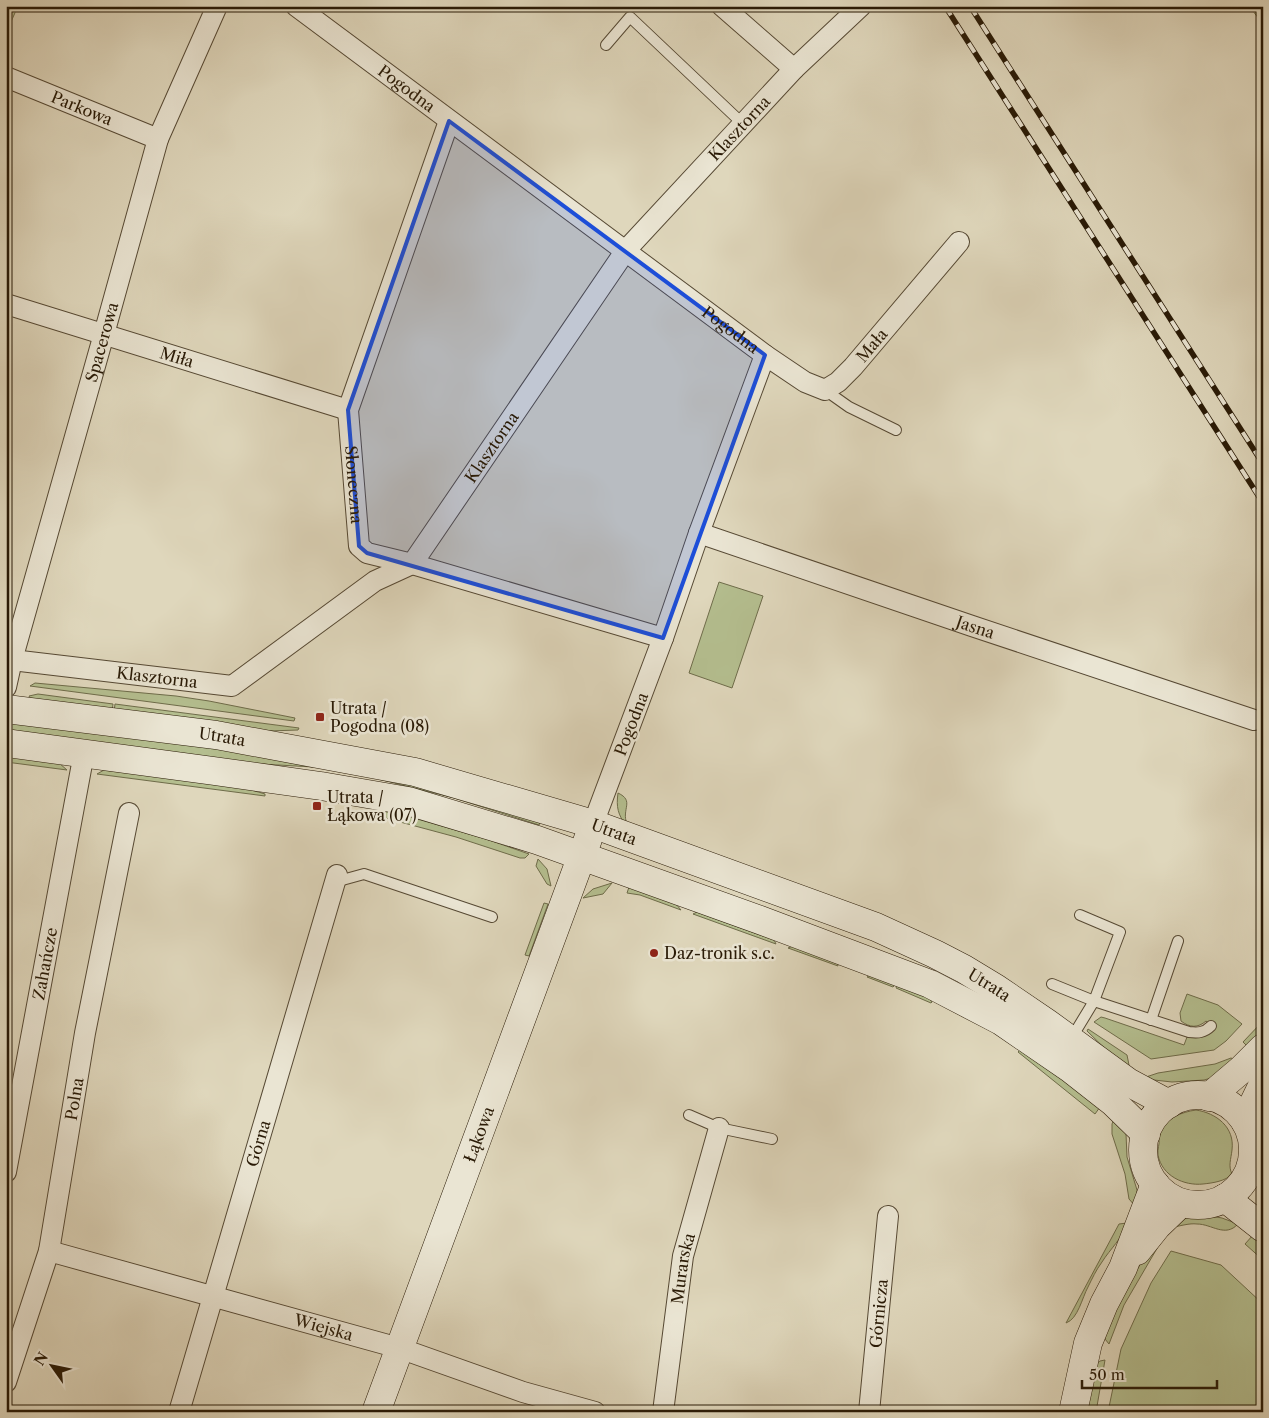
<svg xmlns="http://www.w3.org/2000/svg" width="1269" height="1418" viewBox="0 0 1269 1418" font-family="'Libre Caslon Text',serif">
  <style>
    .green { fill: #b4be8f; stroke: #6e6c4a }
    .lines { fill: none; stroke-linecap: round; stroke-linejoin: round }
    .lane-casing { stroke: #564934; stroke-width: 12 }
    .street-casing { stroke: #564934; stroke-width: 22 }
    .secondary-casing { stroke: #291a06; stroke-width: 29 }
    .lane { stroke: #eae5d3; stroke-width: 10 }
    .street { stroke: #eae5d3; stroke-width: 20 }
    .secondary { stroke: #eae5d3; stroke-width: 28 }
    .rail-casing { stroke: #291a06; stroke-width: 5.5 }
    .rail { stroke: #eae5d3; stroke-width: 4; stroke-dasharray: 11; stroke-linecap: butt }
    .marked { fill: #1d4ed8; fill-opacity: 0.2; stroke: #1d4ed8; stroke-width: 4; stroke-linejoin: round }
    .poi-dot { fill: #8f2418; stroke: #eae5d3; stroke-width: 2 }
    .labels { text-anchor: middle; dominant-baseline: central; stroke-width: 5; stroke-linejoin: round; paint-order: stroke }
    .street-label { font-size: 16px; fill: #291a06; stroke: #eae5d3 }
    .poi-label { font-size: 16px; fill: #291a06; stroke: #eae5d3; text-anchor: start }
  </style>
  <rect width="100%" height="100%" fill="#dfd7bc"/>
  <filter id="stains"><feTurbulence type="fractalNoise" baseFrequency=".004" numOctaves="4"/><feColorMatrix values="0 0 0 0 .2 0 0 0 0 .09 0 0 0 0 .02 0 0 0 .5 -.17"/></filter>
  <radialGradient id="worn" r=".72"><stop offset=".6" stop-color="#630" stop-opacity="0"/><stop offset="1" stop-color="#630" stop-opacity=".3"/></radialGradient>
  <!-- green -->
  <g class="green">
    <polygon points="6,6 18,6 6,33"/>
    <polygon points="1249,6 1263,6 1263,24"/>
    <polygon points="719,582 763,596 732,688 689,673"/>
    <polygon points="35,683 176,696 209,701 295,718 294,721 30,686"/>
    <polygon points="38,694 113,704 112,712 30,698 29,696"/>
    <polygon points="115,704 299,728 298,730 268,731 114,712"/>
    <polygon points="6,719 195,744 313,767 243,763 6,733"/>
    <polygon points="6,755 59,763 67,770 6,762"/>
    <polygon points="104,770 238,786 265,794 265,796 97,774"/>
    <polygon points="378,774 541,820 539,825 454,798 378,779"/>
    <path d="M618 793C635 801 621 809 627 824L626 825C618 815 616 807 618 793Z"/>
    <polygon points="363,811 389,812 407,816 486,839 529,854 525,858 520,858 456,837 363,812"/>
    <polygon points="538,859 547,869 551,886 547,884 536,866"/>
    <polygon points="612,883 603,894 583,898 593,889"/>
    <polygon points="629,887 675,903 681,910 640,895 627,893"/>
    <polygon points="544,903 548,904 529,956 525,955"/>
    <polygon points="697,912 774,940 776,944 693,914"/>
    <polygon points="793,946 838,964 838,966 788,948"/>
    <path d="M871 974C882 976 927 993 932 1002L931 1003 896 988 897 986 895 985 893 987 867 977Z"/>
    <path d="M1187 994 1218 1005 1242 1024 1226 1041 1214 1050 1151 1059 1094 1022 1101 1017 1105 1018 1184 1045 1187 1037C1199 1039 1207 1037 1215 1028L1206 1021C1198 1028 1190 1028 1181 1021L1180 1013Z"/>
    <polygon points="1263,1021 1263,1031 1248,1047 1243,1042"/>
    <polygon points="1088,1029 1127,1055 1129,1065 1126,1069 1087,1031"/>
    <polygon points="1020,1050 1023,1050 1100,1107 1095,1114 1018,1052"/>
    <polygon points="1231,1058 1236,1060 1215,1077 1204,1080 1172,1082 1154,1080 1146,1077 1158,1073 1215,1064"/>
    <path d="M1196 1110C1216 1113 1235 1127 1232 1150 1231 1159 1228 1166 1232 1174 1226 1181 1213 1183 1203 1184 1184 1186 1162 1176 1158 1155 1157 1149 1160 1144 1159 1139 1159 1135 1157 1131 1156 1127 1168 1119 1181 1112 1196 1110Z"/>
    <polygon points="1115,1117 1126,1134 1127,1157 1137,1190 1136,1207 1129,1199 1125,1174 1112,1134 1112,1124"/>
    <path d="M1211 1216 1222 1218 1238 1224C1225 1238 1212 1224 1197 1224 1189 1223 1181 1226 1173 1227L1184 1217Z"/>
    <path d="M1127 1223C1123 1238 1110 1249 1102 1262 1096 1270 1092 1279 1088 1287 1082 1298 1078 1319 1066 1323L1119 1224Z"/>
    <polygon points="1253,1235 1263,1243 1263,1260 1245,1244"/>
    <polygon points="1159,1245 1124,1305 1109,1344 1105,1339 1105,1333 1129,1283 1143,1260"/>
    <polygon points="1171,1251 1221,1265 1263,1304 1263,1412 1108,1412 1121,1349 1151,1283"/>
    <polygon points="1105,1360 1096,1412 1083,1412 1093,1366 1100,1361"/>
  </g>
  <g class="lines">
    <!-- lane casing -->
    <g class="lane-casing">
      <g id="lane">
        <polyline points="606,45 630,17 743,124"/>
        <polyline points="825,390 849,407 896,430"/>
        <polyline points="335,882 364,874 492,917"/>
        <path d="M1052 984 1094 1001 1189 1032C1198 1033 1204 1033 1211 1026"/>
        <polyline points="1151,1020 1178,941"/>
        <polyline points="1071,1039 1094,1001 1120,932 1080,915"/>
        <polyline points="689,1115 719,1128 772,1139"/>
      </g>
    </g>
    <!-- street casing -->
    <g class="street-casing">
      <g id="street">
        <path id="s1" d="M296 6 765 355 699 533 663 638 593 824"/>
        <polyline points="722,6 794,69"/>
        <path id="s2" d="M6 77 158 139"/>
        <path id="s3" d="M449 121 348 410 359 546 367 553 412 564 663 638"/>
        <path id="s4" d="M6 304 348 410"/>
        <path id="s5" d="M765 355 805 382 825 390 838 382 853 367 959 242"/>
        <path id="s6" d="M699 533 972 626 1254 720"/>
        <path id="s7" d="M12 660 232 686 375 581 412 564 626 250 794 69 861 6"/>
        <path id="s8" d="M6 687 12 660 104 334 158 139 217 6"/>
        <path id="s9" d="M6 1172 84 753"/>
        <path id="s10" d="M49 1251 399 1348 523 1392 595 1412"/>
        <path id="s11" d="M6 1382 49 1251 85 1033 129 813"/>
        <path id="s12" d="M179 1412 337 875"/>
        <path id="s13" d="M663 1412 683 1256 719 1128"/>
        <path id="s14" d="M869 1412 888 1216"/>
      </g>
    </g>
    <!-- secondary casing -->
    <g class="secondary-casing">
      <g id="secondary">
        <path id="s15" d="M6 709 216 735 415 772 593 824 876 927 935 954 964 969 997 989 1047 1023 1128 1082 1169 1104"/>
        <polyline points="6,743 214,771 321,786 408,801 537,840 760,920 930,984 1001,1021 1071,1069 1113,1102 1146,1134"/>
        <circle cx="1198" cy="1150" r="55"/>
        <polyline points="1209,1097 1242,1069 1263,1048"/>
        <polyline points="1245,1121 1263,1084"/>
        <polyline points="1225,1198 1263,1228"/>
        <polyline points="1137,1251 1157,1226 1181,1203"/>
        <path id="s16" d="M376 1412 588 839"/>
        <polyline points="1073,1412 1088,1343 1104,1304 1123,1268 1155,1184"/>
      </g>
    </g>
    <!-- lane -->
    <use href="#lane" class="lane"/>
    <!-- street -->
    <use href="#street" class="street"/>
    <!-- secondary -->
    <use href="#secondary" class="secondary"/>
    <!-- rail casing -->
    <g class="rail-casing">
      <g id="rail">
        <polyline points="945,6 1263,503"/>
        <polyline points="970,6 1263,464"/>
      </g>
    </g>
    <!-- rail -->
    <use href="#rail" class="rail"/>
  </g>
  <!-- marked area -->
  <path class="marked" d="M449 121 765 355 663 638 367 553 359 546 348 410Z"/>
  <!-- markers -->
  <g class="poi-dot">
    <rect x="315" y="712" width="10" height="10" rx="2.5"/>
    <rect x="312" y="801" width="10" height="10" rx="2.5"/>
    <circle cx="654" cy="953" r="5"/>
  </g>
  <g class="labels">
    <!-- street labels -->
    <g class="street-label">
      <text stroke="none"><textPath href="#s1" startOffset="138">Pogodna</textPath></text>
      <text stroke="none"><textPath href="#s2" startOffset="82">Parkowa</textPath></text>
      <text stroke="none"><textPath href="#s7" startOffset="986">Klasztorna</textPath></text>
      <text stroke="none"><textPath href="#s1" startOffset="542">Pogodna</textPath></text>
      <text stroke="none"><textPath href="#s8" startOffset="358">Spacerowa</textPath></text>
      <text stroke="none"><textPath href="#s5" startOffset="135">Mała</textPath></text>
      <text stroke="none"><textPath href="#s4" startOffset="179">Miła</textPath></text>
      <text stroke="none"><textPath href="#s7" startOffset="581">Klasztorna</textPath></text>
      <text stroke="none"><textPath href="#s3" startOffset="381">Słoneczna</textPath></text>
      <text stroke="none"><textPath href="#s6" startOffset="292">Jasna</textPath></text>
      <text stroke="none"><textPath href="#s7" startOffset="146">Klasztorna</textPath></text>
      <text transform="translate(631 724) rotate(-69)">Pogodna</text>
      <text stroke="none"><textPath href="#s15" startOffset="218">Utrata</textPath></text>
      <text stroke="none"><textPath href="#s15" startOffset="622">Utrata</textPath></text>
      <text stroke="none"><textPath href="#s9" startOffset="212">Zahańcze</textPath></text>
      <text stroke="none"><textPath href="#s15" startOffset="1028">Utrata</textPath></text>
      <text stroke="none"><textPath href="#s11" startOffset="292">Polna</textPath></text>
      <text stroke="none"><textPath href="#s16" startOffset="296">Łąkowa</textPath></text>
      <text stroke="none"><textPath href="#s12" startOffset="280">Górna</textPath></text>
      <text stroke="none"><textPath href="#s13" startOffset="145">Murarska</textPath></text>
      <text stroke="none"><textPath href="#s14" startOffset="99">Górnicza</textPath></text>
      <text stroke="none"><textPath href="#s10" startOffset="285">Wiejska</textPath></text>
    </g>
    <!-- poi labels -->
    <g class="poi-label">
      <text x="330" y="708">Utrata /<tspan x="330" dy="18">Pogodna (08)</tspan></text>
      <text x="327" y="797">Utrata /<tspan x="327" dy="18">Łąkowa (07)</tspan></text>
      <text x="664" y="953">Daz-tronik s.c.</text>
    </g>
  </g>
  <!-- margin -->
  <rect width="1269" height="1418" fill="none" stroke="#dfd7bc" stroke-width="25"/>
  <rect x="8" y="8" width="1254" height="1403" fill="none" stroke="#291a06" stroke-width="2.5"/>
  <rect x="12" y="12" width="1244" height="1393" fill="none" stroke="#291a06"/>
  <!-- north arrow -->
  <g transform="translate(52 1366) rotate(303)" stroke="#eae5d3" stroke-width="4" paint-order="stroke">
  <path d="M0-4L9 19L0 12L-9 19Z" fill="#291a06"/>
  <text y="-8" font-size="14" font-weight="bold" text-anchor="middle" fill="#291a06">N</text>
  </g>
  <!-- scale -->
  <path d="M1082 1380v8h135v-8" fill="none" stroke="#291a06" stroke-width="2.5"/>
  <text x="1089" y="1380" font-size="15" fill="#291a06" stroke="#eae5d3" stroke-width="4" paint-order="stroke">50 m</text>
  <rect width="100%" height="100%" filter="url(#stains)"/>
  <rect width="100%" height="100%" fill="url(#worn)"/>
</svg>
